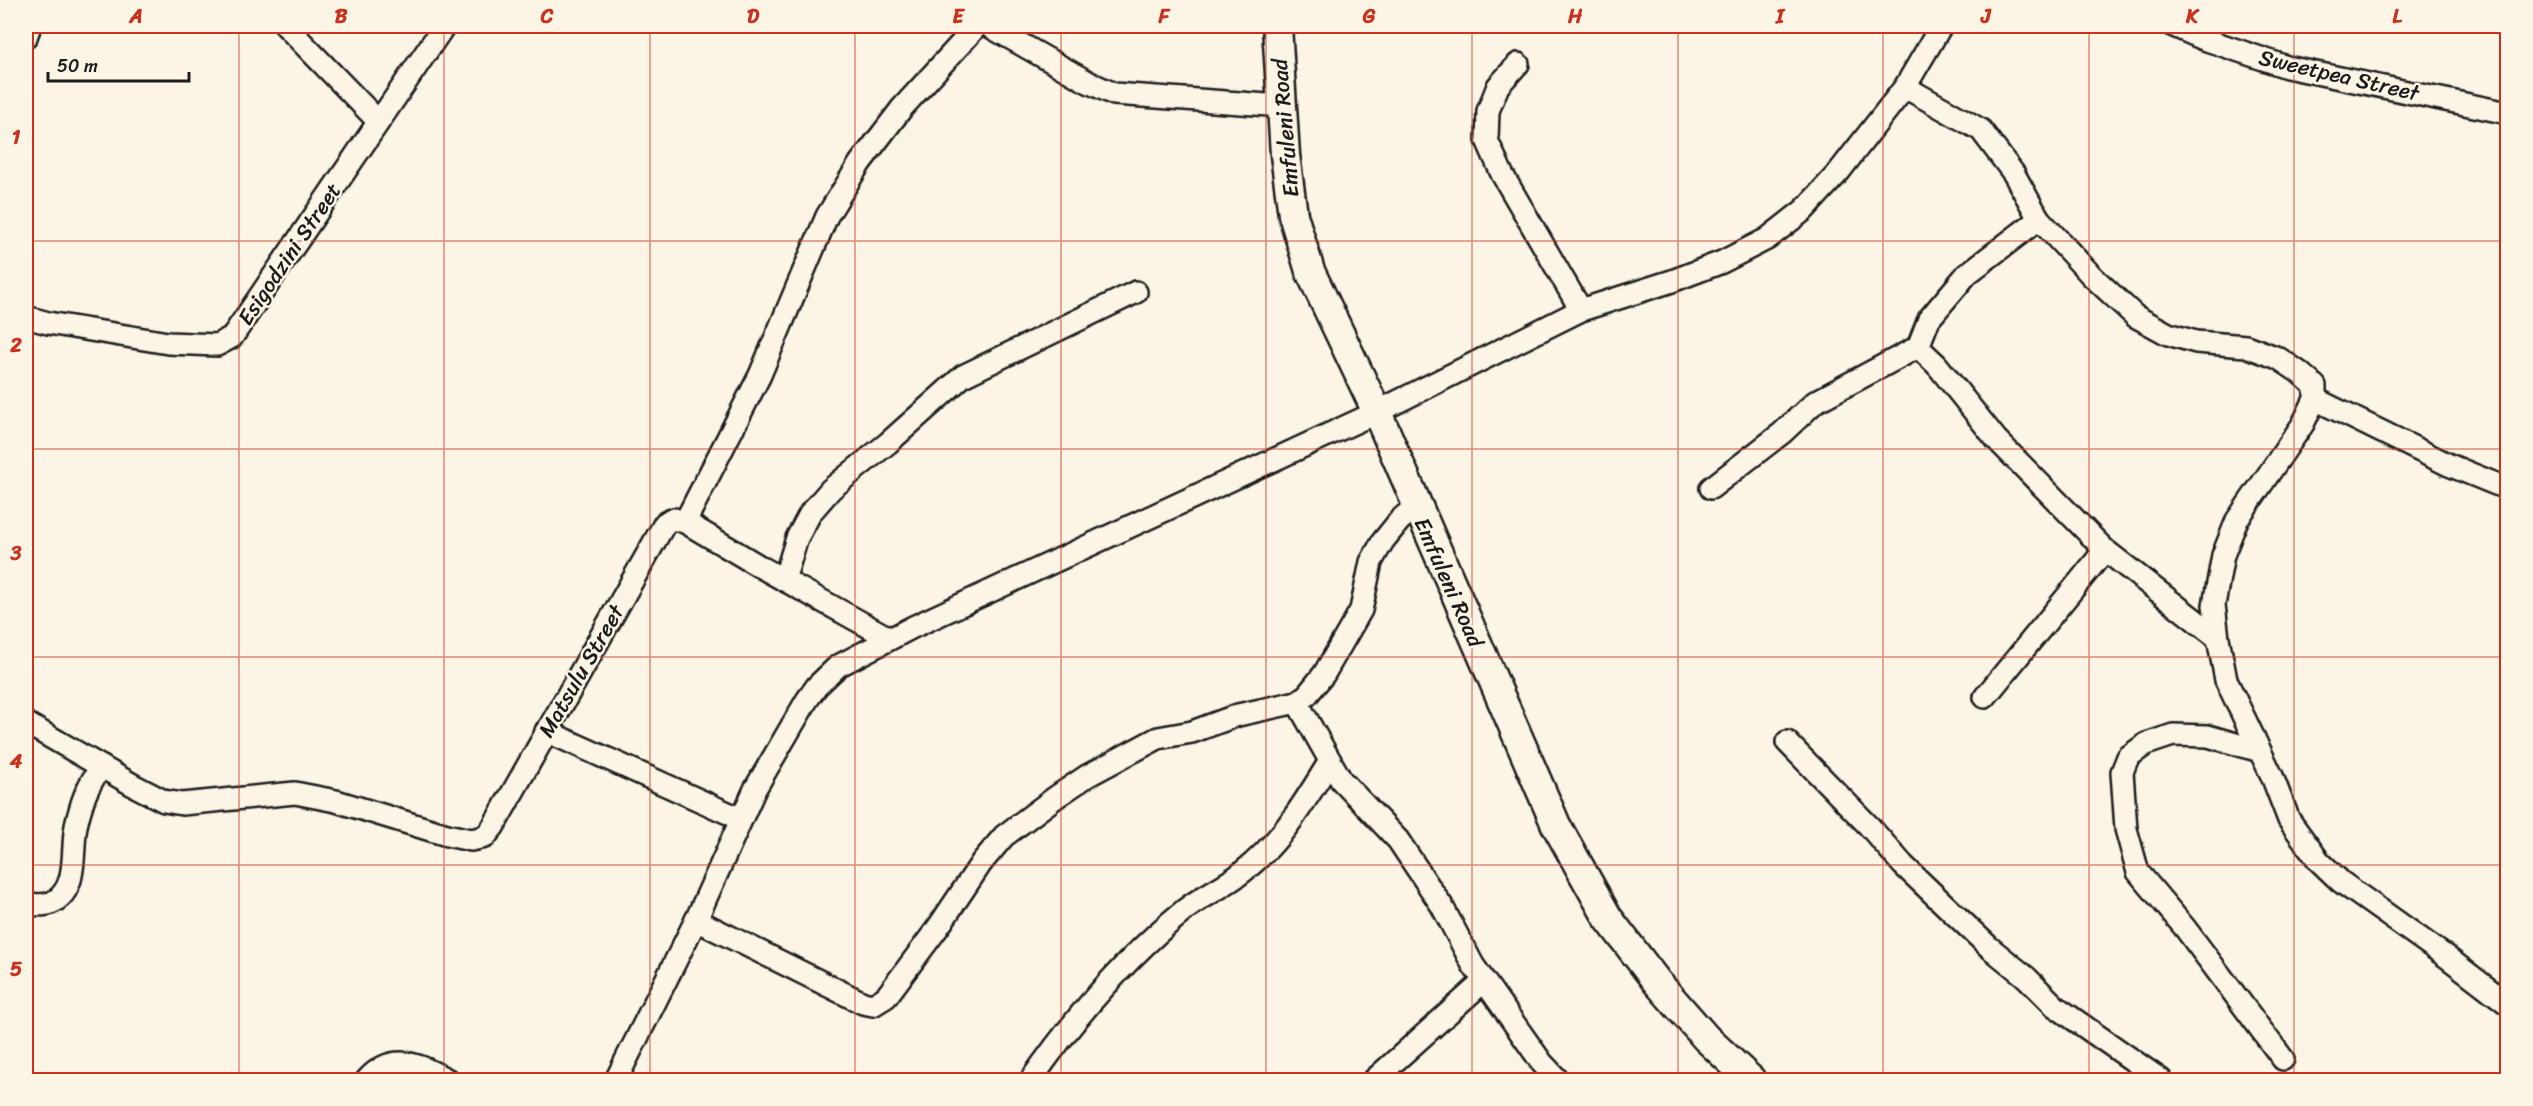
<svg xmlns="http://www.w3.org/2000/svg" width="2533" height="1106" viewBox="0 0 2533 1106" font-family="Sriracha,sans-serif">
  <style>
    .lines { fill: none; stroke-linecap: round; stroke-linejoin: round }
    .street-casing { stroke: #1c1c1c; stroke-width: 26 }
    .secondary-casing { stroke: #1c1c1c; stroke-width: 33 }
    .street { stroke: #fcf5e5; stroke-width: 21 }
    .secondary { stroke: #fcf5e5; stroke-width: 28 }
    .grid { fill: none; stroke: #c8321e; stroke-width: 1.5; stroke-opacity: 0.55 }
    .labels { text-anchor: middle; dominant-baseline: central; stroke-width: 5; stroke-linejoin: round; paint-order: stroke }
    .street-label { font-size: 22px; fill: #1c1c1c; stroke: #fcf5e5 }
    .neatline { fill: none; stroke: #c8321e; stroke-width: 2 }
    .grid-label { font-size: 20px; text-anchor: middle; font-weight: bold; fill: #c8321e }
  </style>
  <rect width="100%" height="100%" fill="#fcf5e5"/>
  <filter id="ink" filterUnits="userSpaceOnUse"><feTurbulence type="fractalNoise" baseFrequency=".0167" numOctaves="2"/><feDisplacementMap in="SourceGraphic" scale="12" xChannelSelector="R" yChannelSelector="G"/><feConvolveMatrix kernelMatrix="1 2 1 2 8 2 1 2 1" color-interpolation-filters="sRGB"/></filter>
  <g filter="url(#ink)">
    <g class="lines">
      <!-- street casing -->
      <g class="street-casing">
        <g id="street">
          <polyline points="286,26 378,121"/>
          <polyline points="989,26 1088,82 1114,94 1283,106"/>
          <polyline points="2174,26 2204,39 2287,67 2508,113"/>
          <polyline points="26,37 30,26"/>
          <polyline points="1518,64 1498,86 1488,111 1487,140 1502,174 1581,310"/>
          <polyline points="1905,87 1981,130 2014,174 2039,219 2092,276 2135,316 2168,334 2196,342 2246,346 2278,358 2299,372 2315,386 2315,399 2303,424 2237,520 2223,555 2214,605 2218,638 2226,680 2272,776 2289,820 2319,861 2341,882 2448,958 2508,1004"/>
          <polyline points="2039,219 1967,274 1929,319 1918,347 1937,365 1996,439 2105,550 2218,638"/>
          <polyline points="26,317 48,323 168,343 217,345 232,337 444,26"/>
          <polyline points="2315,399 2449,465 2508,489"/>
          <polyline points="1711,488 1782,433 1815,402 1918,347"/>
          <polyline points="685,522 760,375 827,216 860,163 902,108 977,26"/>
          <polyline points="784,580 797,538 811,512 831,489 888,443 963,376 1136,292"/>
          <polyline points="1985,697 2105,550"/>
          <polyline points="1297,702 1341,780 1398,840 1442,906 1473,965 1542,1063 1558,1080"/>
          <polyline points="26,723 133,785 164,801 182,804 295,793 336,801 447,835 471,840 485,837 493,827 665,523 674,519 685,522 759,566 889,638"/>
          <polyline points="546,731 741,819"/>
          <polyline points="1787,742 1869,826 1903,865 1989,947 2026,977 2055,1006 2161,1080"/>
          <polyline points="2260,751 2208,736 2173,735 2146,744 2128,757 2122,772 2126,829 2138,872 2185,928 2283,1059"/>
          <path d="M26 904C35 904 44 907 53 902 79 888 71 851 76 826 81 804 87 784 102 767"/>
          <polyline points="696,920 863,1003 873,1005 886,997 939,926 982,862 1004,836 1056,797 1087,776 1158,738 1192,732 1238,715 1297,702 1307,695 1324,674 1361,610 1371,562 1383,541 1400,520 1416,506"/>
          <path d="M367 1080C393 1051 420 1065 448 1080"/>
          <polyline points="616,1080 696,920 755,789 807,700 817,686 838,666 913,627 1377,412 1581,310 1672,281 1722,262 1767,239 1804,210 1838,173 1905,87 1941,26"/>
          <path d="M1031 1080C1075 1017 1125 958 1186 909 1203 896 1223 887 1240 874 1280 844 1304 803 1330 761"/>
          <polyline points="1374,1080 1484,981"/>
        </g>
      </g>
      <!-- secondary casing -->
      <g class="secondary-casing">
        <polyline id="secondary" points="1277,26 1285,155 1293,215 1310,271 1377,412 1556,825 1608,918 1657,982 1706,1038 1751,1080"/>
      </g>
      <!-- street -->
      <use href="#street" class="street"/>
      <!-- secondary -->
      <use href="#secondary" class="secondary"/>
    </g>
  </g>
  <!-- grid -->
  <path class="grid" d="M239 26V1080M444 26V1080M650 26V1080M855 26V1080M1061 26V1080M1266 26V1080M1472 26V1080M1678 26V1080M1883 26V1080M2089 26V1080M2294 26V1080M26 241H2508M26 449H2508M26 657H2508M26 865H2508"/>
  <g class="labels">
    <!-- street labels -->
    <g class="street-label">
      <text transform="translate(2339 75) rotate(13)">Sweetpea Street</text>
      <text transform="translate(1285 128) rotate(-95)">Emfuleni Road</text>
      <text transform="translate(289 254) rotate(-56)">Esigodzini Street</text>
      <text transform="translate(1449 582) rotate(66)">Emfuleni Road</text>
      <text transform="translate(581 671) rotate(-60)">Matsulu Street</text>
    </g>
  </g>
  <!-- margin -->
  <rect width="2533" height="1106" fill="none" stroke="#fcf5e5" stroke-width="66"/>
  <!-- scale -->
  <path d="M48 72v9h141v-9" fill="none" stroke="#1c1c1c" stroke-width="3"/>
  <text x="57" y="72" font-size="18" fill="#1c1c1c" stroke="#fcf5e5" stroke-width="4.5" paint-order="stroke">50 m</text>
  <rect x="33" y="33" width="2467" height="1040" class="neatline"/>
  <g class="grid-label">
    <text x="136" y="23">A</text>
    <text x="341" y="23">B</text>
    <text x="547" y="23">C</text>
    <text x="753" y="23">D</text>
    <text x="958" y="23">E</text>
    <text x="1164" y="23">F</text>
    <text x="1369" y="23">G</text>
    <text x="1575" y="23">H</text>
    <text x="1780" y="23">I</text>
    <text x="1986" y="23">J</text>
    <text x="2192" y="23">K</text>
    <text x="2397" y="23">L</text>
    <text x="16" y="144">1</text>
    <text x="16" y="352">2</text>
    <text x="16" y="560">3</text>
    <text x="16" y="768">4</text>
    <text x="16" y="976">5</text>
  </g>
</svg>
